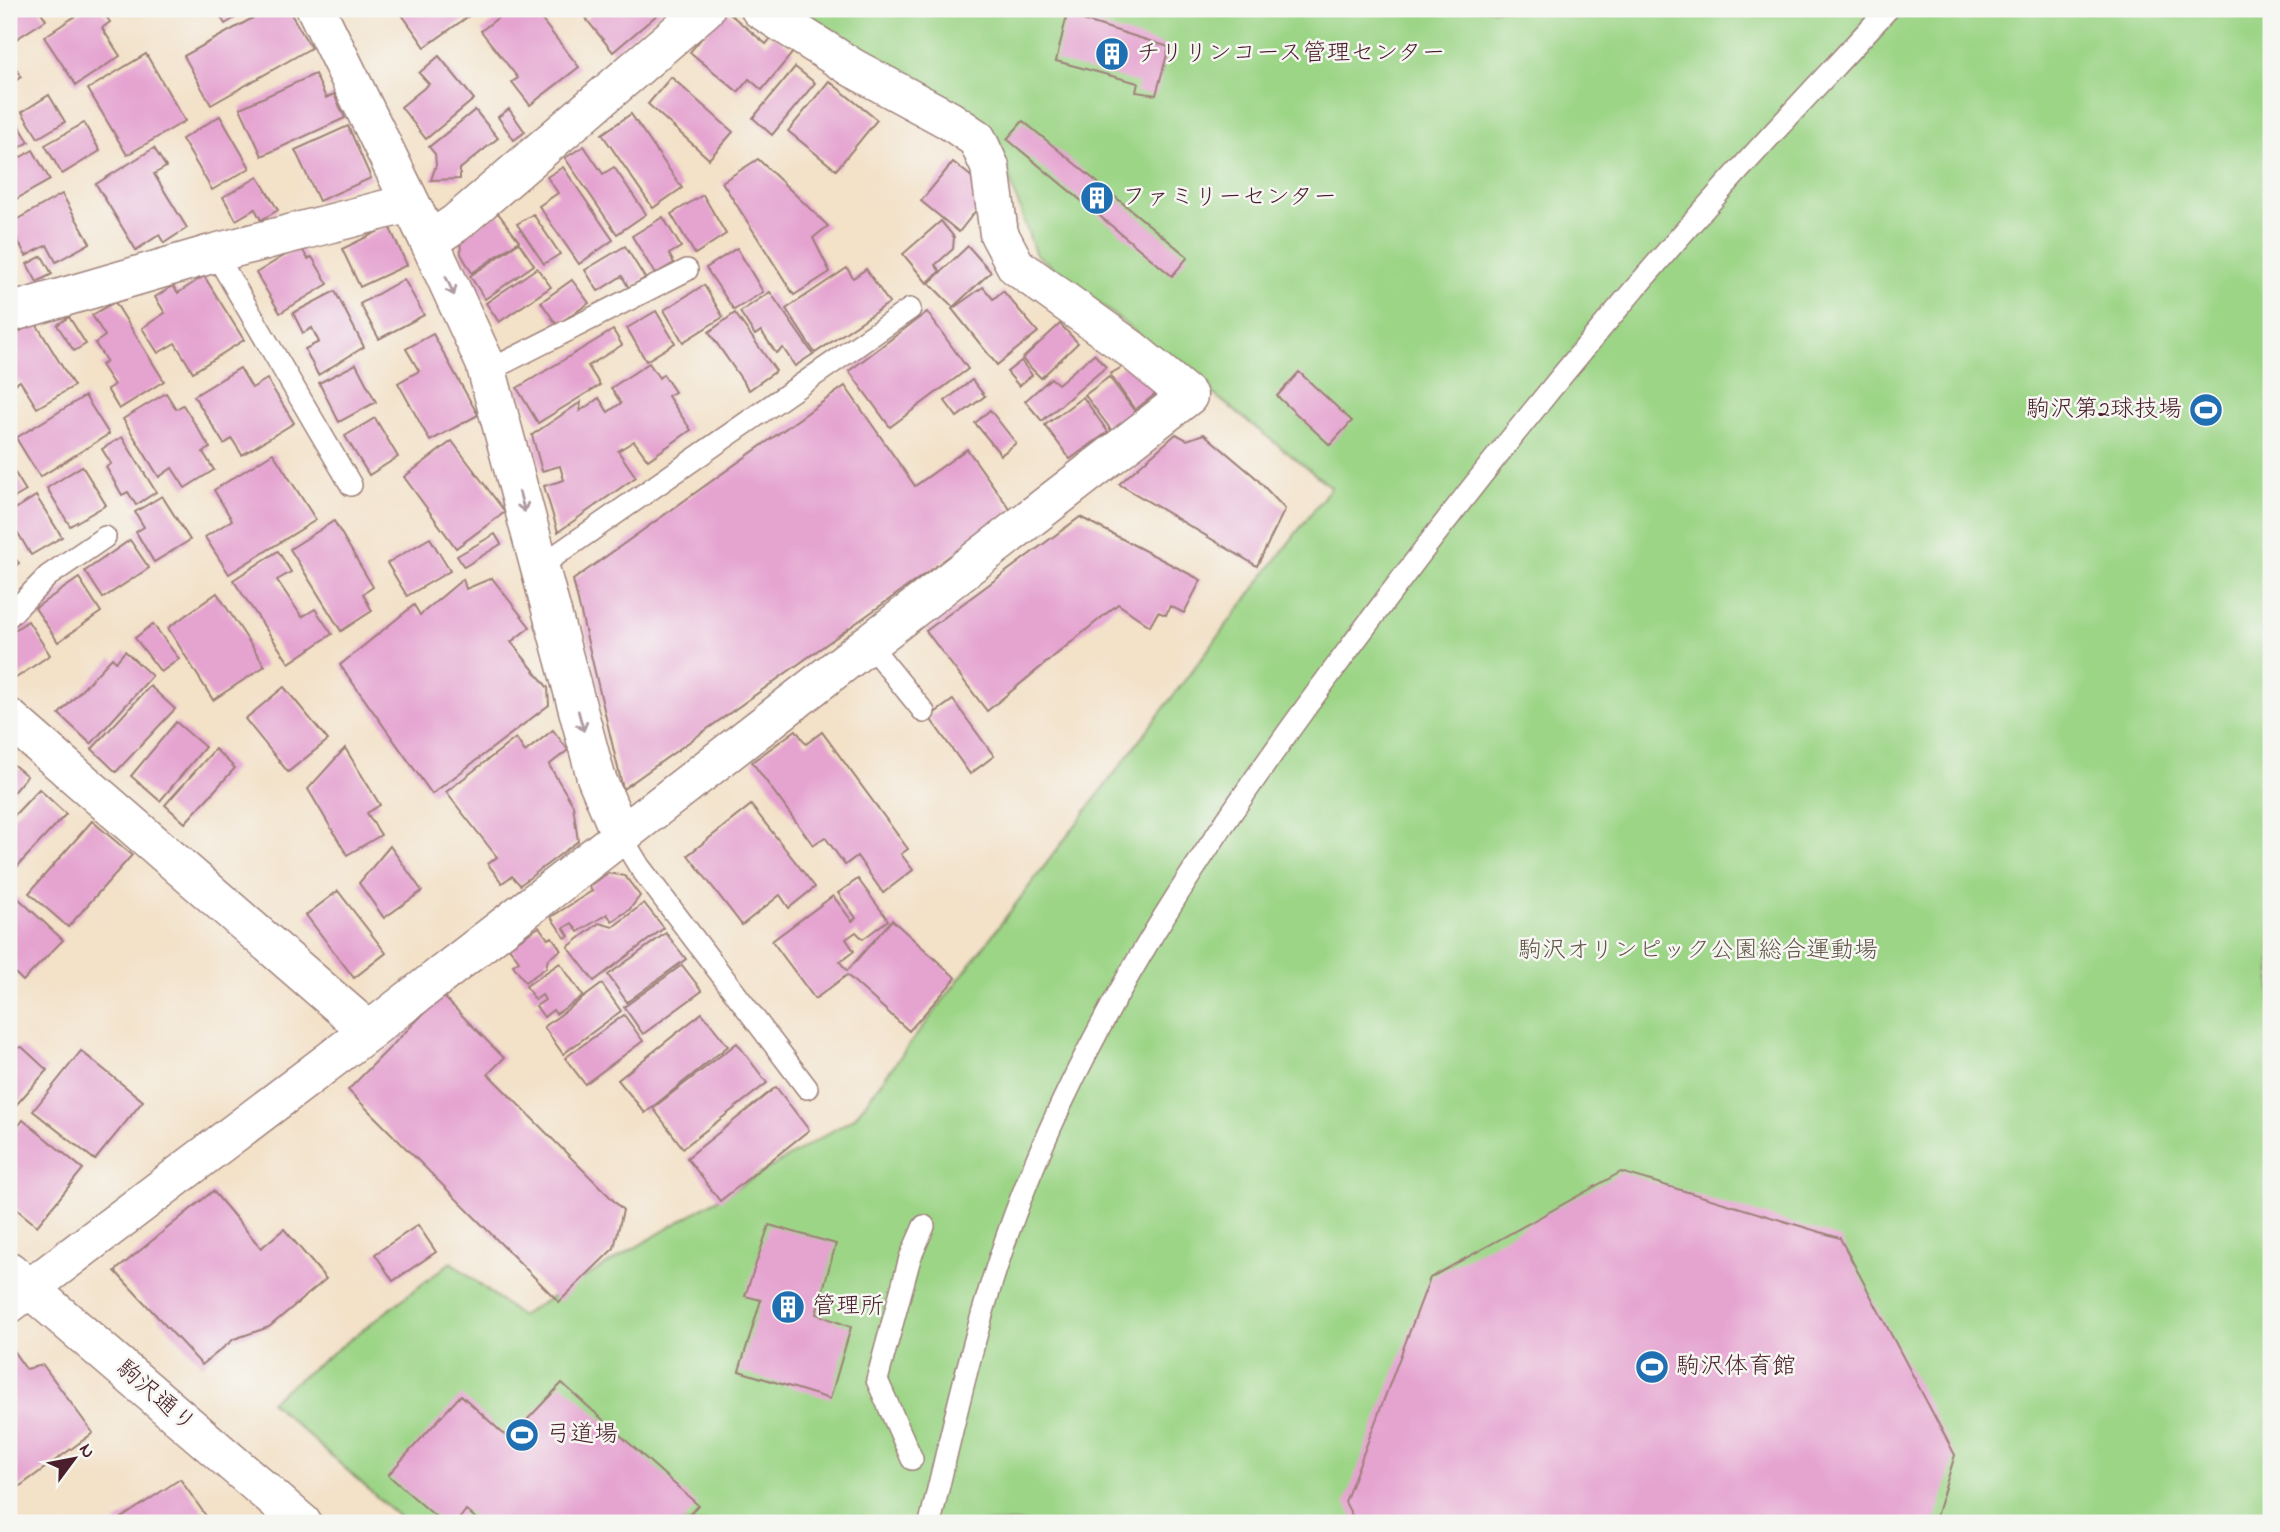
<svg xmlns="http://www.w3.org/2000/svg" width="2280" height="1532" viewBox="0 0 2280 1532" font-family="'Indie Flower','Klee One',sans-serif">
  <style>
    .green { fill: #9dd587; stroke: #747a59; stroke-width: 2 }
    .building { fill: #e5a3d0 }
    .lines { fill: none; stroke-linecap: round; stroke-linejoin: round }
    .lane-casing { stroke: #9e807a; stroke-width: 24 }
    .street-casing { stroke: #9e807a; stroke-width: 41 }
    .secondary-casing { stroke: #9e807a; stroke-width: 41 }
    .lane { stroke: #fff; stroke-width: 21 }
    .street { stroke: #fff; stroke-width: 38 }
    .secondary { stroke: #fff; stroke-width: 38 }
    .oneway { stroke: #ae9aa0 }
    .labels { text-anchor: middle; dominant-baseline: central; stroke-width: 5; stroke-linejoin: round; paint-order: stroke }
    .poi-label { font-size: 24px; fill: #4a1f2b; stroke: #f6f6f2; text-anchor: start }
    .park-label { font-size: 24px; fill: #635647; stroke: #f6f6f2 }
    .street-label { font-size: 24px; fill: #4a1f2b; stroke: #f6f6f2 }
  </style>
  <rect width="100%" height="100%" fill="#f6f6f2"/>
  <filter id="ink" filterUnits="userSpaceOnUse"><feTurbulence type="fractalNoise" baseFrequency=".0143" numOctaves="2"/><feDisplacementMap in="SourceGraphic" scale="14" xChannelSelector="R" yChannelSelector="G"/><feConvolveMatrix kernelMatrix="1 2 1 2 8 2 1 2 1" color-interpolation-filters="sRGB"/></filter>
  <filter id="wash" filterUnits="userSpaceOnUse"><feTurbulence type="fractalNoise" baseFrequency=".00686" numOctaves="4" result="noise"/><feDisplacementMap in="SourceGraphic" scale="28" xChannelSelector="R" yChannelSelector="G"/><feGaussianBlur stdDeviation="1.57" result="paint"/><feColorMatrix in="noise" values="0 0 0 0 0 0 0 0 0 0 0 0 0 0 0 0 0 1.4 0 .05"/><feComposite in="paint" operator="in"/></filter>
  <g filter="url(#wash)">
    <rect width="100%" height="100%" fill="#f3e1c8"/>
    <!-- green -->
    <polygon class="green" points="794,9 2271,9 2271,1523 406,1523 270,1401 451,1262 520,1316 854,1118 1331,487 1035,253 995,136"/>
    <g id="blocks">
      <!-- building -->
      <g class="building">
        <polygon points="9,9 39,9 46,20 13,41 9,34"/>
        <polygon points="86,9 101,9 110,22 102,28 120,56 76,85 44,37"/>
        <polygon points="216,9 250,9 225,24"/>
        <polygon points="269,9 288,9 311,48 211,105 184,56"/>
        <polygon points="398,9 470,9 473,13 425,47"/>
        <polygon points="509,9 533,9 579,67 530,105 512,82 518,78 481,31"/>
        <polygon points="598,9 664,9 613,52 586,19"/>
        <polygon points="725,10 766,44 774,35 794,51 762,90 749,79 738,92 690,52"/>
        <polygon points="1067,15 1169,47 1156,95 1136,92 1138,83 1056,61"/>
        <polygon points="146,54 185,121 127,155 88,89"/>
        <polygon points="9,56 21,77 9,85"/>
        <polygon points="439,56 474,99 426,139 401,107 429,84 419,73"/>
        <polygon points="795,67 815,83 772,135 753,118"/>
        <polygon points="315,74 326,98 334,94 345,118 262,156 240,108"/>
        <polygon points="671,77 733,132 709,159 648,104"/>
        <polygon points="829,81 877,120 836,170 788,131"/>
        <polygon points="49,95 65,122 38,138 22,112"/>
        <polygon points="509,109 525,132 514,140 498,117"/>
        <polygon points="475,110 498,138 460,169 460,179 431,180 436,165 435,154 429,147"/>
        <polygon points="12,114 29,142 9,154 9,116"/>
        <polygon points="631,114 682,188 653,208 602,134"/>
        <polygon points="220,116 250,168 212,190 182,139"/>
        <polygon points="1023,121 1188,257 1172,276 1007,139"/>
        <polygon points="84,123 100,151 62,174 45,145"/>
        <polygon points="348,126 371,178 319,201 295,150"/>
        <polygon points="584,146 603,174 614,167 646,214 617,234 565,158"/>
        <polygon points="154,148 166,167 154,174 187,228 164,243 159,235 136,250 96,184"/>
        <polygon points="33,150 50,180 9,203 9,164"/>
        <polygon points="758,159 828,226 813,238 830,272 794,295 722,182"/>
        <polygon points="953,162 978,182 977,209 959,232 921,201"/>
        <polygon points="563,167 613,240 579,264 539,206 558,193 547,177"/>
        <polygon points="258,177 278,210 261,220 255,209 236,220 223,197"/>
        <polygon points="62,194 90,243 56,262 47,245 26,256 9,224"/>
        <polygon points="703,195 726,234 695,254 671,214"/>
        <polygon points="498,213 519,241 472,273 461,254 460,239"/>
        <polygon points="533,214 560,254 544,264 517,224"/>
        <polygon points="663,217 681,247 669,254 674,263 655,274 632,236"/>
        <polygon points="941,221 954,237 953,249 935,265 940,271 927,283 903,254"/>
        <polygon points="389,226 407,265 360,287 342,249"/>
        <polygon points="519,243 534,265 485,299 470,276"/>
        <polygon points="300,246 308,259 312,257 328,284 280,313 256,273"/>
        <polygon points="625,246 645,278 629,288 622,276 598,291 585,270"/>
        <polygon points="968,246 991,272 953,307 929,283"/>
        <polygon points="737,248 763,292 734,310 706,268"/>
        <polygon points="42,256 52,274 37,282 27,264"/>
        <polygon points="537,268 551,287 499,322 486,303"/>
        <polygon points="847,268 853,278 866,269 889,303 815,353 786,309"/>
        <polygon points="204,276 244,340 193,372 175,343 158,353 142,328 165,313 155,297 173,286 178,293"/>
        <polygon points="404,279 424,315 379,339 360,304"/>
        <polygon points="572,280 589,303 557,325 541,302"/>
        <polygon points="704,285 723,317 683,342 664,310"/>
        <polygon points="983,287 993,299 1003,291 1038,332 997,365 952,309"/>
        <polygon points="335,291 364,347 318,375 305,349 319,342 312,328 303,333 293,313"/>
        <polygon points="770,292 813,354 795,366 783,348 776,353 761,331 755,335 740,312"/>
        <polygon points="115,302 164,381 119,409 107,389 114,385 101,365 107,362 95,343 105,336 92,315"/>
        <polygon points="656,311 675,343 646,361 627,328"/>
        <polygon points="927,312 968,369 890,427 849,371"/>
        <polygon points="735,313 776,371 749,390 709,332"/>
        <polygon points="69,317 86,344 74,351 57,325"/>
        <polygon points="35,322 74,386 37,408 20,381 9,388 9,338"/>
        <polygon points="1060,324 1078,343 1041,378 1022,359"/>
        <polygon points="613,330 622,345 588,366 600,385 538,423 517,388"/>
        <polygon points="433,334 478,415 430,441 398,383 419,371 406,349"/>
        <polygon points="1094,354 1106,367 1042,421 1025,401 1051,378 1058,384"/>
        <polygon points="1021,361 1032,375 1019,386 1007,372"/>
        <polygon points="1131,362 1158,392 1135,410 1110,374"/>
        <polygon points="649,363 659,378 663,374 675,392 668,396 691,430 648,460 634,441 618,451 636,477 558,532 544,486 564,480 560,466 542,471 532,435 581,402 580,411 599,398 608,412 621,403 611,388"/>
        <polygon points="356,364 376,402 339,422 319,383"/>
        <polygon points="240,368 252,388 267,379 294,423 242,455 232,439 224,444 194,396"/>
        <polygon points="1299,372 1352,421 1330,445 1277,396"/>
        <polygon points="1109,377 1136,413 1112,431 1085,395"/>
        <polygon points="972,380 985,396 957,417 945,401"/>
        <polygon points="845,386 915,486 967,449 1012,512 623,789 573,580"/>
        <polygon points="166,393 176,409 183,405 210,448 203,452 214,470 185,488 172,468 159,477 123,419"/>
        <polygon points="85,396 109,434 40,477 16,438"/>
        <polygon points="1083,397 1108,432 1070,459 1045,425"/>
        <polygon points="990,410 1016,443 1001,455 975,423"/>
        <polygon points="375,418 398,457 369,475 345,436"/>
        <polygon points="1176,434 1187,440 1204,434 1255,477 1285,509 1257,566 1119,484"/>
        <polygon points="122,437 156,492 136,505 128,492 122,495 106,467 111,464 102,449"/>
        <polygon points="452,441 505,512 456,548 404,477"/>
        <polygon points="273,453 316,520 229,574 205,537 232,520 214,490"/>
        <polygon points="9,463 26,491 9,501"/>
        <polygon points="82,466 106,505 70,526 47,488"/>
        <polygon points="36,496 62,537 31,555 9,518 9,513"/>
        <polygon points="162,496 190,540 154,562 136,532 144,527 135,512"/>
        <polygon points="1080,517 1201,580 1184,613 1170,606 1166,615 1158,612 1150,626 1118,604 987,711 926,631"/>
        <polygon points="334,521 373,587 363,594 372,611 341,631 290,549"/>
        <polygon points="495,534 501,544 464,567 457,556"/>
        <polygon points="430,538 450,571 407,596 387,563"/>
        <polygon points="130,540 149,568 103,598 85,571"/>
        <polygon points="278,551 291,572 277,580 302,617 315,609 332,634 289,663 233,580"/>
        <polygon points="9,552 19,563 9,573"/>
        <polygon points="79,578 101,612 58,642 35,608"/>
        <polygon points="492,578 530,627 511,642 548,688 549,705 432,794 340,665 414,605 420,615 463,579 466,589"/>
        <polygon points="217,593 265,666 213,700 168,628"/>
        <polygon points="28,621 50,655 10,682 9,634"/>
        <polygon points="153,624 179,659 161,672 135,638"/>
        <polygon points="125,651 152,676 91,744 59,714 112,658 116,662"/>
        <polygon points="150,686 175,709 116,772 92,749"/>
        <polygon points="284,687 328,740 288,772 245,719"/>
        <polygon points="953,700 994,756 970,774 929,717"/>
        <polygon points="176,722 205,747 160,801 131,776"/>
        <polygon points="553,730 568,750 549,765 573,805 578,841 520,885 512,876 502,883 488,864 497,857 446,792 516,738 525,752"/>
        <polygon points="796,730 806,744 822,732 908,849 901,854 913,870 883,893 857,856 845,865 825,837 813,845 752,762"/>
        <polygon points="345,748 380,805 367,813 381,835 347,855 308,789"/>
        <polygon points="215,749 235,768 185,823 165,805"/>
        <polygon points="9,761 27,776 9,797"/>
        <polygon points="39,789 66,814 14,870 9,865 9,821"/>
        <polygon points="751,805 815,887 789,908 780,895 742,925 688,855"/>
        <polygon points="92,821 132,855 68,927 29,893"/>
        <polygon points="390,846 422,891 384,918 359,883"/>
        <polygon points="608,873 625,876 640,896 629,910 612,921 607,914 578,932 572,923 564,928 569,936 565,938 551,917 592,891 589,887"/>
        <polygon points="858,879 888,920 863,939 856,932 846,939 854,951 840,962 847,971 892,920 956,978 909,1031 847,975 815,999 772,941 833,896 852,921 856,918 838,893"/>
        <polygon points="338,891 386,953 354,978 306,915"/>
        <polygon points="17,897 63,940 23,981 9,967 9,907"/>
        <polygon points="644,903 664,928 594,981 568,947 599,923 613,927"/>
        <polygon points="539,927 548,939 552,937 561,950 548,959 546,968 525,982 513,965 519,961 509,947"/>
        <polygon points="666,933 686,959 627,1002 608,975"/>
        <polygon points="560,963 583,996 556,1014 553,1010 544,1017 536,1006 545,1000 542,995 535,1000 526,986"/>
        <polygon points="682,965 702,991 643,1034 624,1007"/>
        <polygon points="602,984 621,1011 563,1054 544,1027"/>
        <polygon points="442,995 504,1058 488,1074 623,1210 614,1248 559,1302 348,1090"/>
        <polygon points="702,1013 728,1046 645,1113 618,1080"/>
        <polygon points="624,1015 643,1041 585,1084 565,1058"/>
        <polygon points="737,1043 767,1083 683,1148 653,1108"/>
        <polygon points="22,1047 47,1070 9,1113 9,1049"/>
        <polygon points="81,1051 143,1101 95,1160 33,1111"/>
        <polygon points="776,1087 809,1130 720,1201 687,1158"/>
        <polygon points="23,1120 83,1169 37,1226 9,1203 9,1138"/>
        <polygon points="1621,1172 1840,1238 1955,1455 1934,1523 1356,1523 1345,1502 1430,1278"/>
        <polygon points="213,1191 261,1248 284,1229 326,1279 269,1327 234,1339 202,1365 115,1271"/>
        <polygon points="418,1225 436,1252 393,1281 375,1254"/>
        <polygon points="769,1225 836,1244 816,1314 851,1327 830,1399 739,1371 761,1300 745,1296"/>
        <polygon points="9,1345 26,1369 43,1365 93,1433 9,1494"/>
        <polygon points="562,1383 698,1505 682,1523 481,1523 466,1510 456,1523 443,1523 388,1475 461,1395 509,1439"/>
        <polygon points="180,1479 211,1523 114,1523"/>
      </g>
    </g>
  </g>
  <g filter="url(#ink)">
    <use href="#blocks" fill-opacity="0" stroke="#9e807a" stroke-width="2"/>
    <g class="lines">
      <!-- lane casing -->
      <g class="lane-casing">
        <g id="lane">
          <polyline points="215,253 351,485"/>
          <polyline points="488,371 687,270"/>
          <polyline points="539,567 910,309"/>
          <polyline points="9,616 48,576 105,537"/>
          <polyline points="869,644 924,712"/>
          <polyline points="621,836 639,866 807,1088"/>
          <polyline points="912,1459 877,1380 910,1258 924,1226"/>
          <path d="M930 1523C956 1414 980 1303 1021 1198 1092 1014 1204 846 1320 688 1444 519 1575 353 1715 197 1772 133 1830 72 1888 9"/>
        </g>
      </g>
      <!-- street casing -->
      <g class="street-casing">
        <g id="street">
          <polyline points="316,9 429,241 485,363 596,777 621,836"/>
          <polyline points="429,241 456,223 705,9"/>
          <polyline points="9,313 215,253 410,203"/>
          <polyline points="9,718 369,1031"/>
          <polyline points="9,1304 369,1031 1188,396 1131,349 1016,266 999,234 990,167 977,139 949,120 853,68 760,9"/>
        </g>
      </g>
      <!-- secondary casing -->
      <g class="secondary-casing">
        <polyline id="secondary" points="9,1271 302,1523"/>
      </g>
      <!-- lane -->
      <use href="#lane" class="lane"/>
      <!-- street -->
      <use href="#street" class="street"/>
      <!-- secondary -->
      <use href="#secondary" class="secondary"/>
    </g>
    <!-- one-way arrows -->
    <defs><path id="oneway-shaft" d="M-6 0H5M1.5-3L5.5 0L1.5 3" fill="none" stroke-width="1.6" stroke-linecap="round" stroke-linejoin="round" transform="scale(1.75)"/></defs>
    <g class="oneway">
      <use href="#oneway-shaft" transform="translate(450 286) rotate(66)"/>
      <use href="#oneway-shaft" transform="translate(522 502) rotate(75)"/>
      <use href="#oneway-shaft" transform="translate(581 721) rotate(75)"/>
    </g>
  </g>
  <!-- icons -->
  <defs>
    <g id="building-disc" transform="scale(1.75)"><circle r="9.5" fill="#1f6fb2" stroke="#f6f6f2"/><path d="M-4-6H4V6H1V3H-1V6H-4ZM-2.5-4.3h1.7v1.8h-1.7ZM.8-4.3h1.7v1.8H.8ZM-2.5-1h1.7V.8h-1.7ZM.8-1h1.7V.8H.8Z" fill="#fff"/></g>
    <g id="stadium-disc" transform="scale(1.75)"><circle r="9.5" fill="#1f6fb2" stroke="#f6f6f2"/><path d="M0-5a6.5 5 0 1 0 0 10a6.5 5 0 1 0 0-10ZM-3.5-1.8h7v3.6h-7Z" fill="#fff"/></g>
  </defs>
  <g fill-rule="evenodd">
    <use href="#building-disc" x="1112" y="54"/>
    <use href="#building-disc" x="1097" y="198"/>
    <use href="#stadium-disc" x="2206" y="410"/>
    <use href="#building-disc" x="788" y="1307"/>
    <use href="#stadium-disc" x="1652" y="1367"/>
    <use href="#stadium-disc" x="522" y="1435"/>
  </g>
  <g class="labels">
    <!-- poi labels -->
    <g class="poi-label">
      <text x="1136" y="54">チリリンコース管理センター</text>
      <text x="1122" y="198">ファミリーセンター</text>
      <text x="2182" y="410" text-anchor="end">駒沢第2球技場</text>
      <text x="812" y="1307">管理所</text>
      <text x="1676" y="1367">駒沢体育館</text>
      <text x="546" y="1435">弓道場</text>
    </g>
    <!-- park labels -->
    <g class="park-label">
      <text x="1698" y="951">駒沢オリンピック公園総合運動場</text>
    </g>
    <!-- street labels -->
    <g class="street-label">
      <text transform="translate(155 1397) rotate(41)">駒沢通り</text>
    </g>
  </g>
  <!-- margin -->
  <rect width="2280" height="1532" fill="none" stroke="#f6f6f2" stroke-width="35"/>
  <!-- north arrow -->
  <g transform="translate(74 1459) rotate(58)" stroke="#f6f6f2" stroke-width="5" paint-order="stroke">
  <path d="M0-5L12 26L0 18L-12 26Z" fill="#4a1f2b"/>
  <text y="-10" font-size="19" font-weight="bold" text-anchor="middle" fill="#4a1f2b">N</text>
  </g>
</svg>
